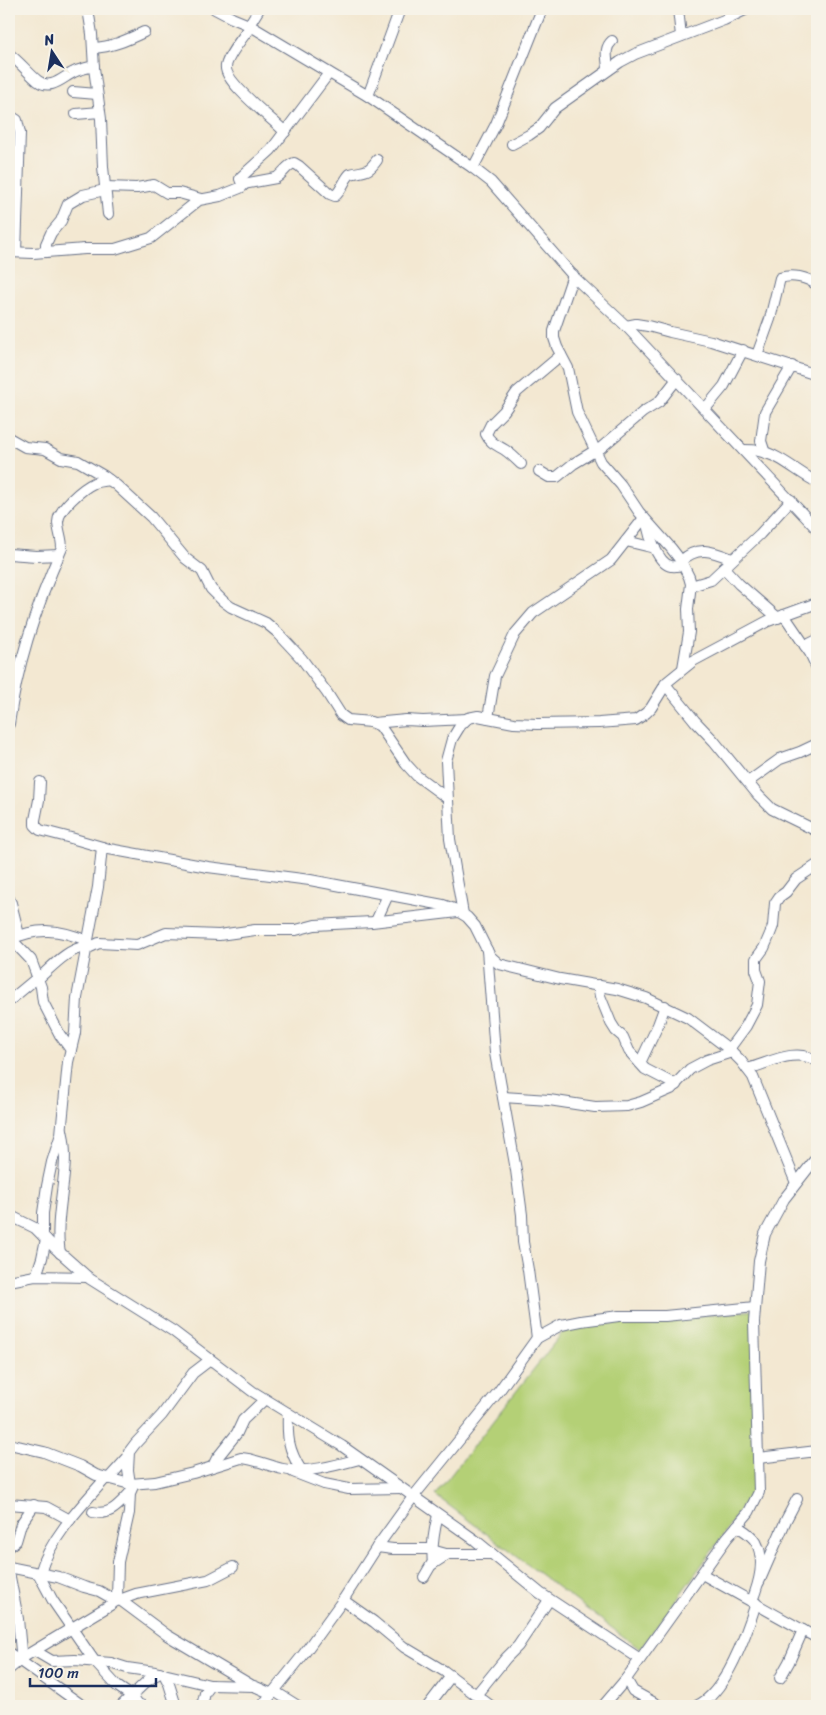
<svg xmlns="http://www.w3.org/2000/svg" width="826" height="1715" viewBox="0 0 826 1715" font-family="Sriracha,sans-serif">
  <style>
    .green { fill: #b4d076; stroke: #68806a }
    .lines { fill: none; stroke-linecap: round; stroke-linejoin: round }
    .minor-casing { stroke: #677087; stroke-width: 12 }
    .minor { stroke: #fff; stroke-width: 10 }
  </style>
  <rect width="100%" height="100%" fill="#f7f3e8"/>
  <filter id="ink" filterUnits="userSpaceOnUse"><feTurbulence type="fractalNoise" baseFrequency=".02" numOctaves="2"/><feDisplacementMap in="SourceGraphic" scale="10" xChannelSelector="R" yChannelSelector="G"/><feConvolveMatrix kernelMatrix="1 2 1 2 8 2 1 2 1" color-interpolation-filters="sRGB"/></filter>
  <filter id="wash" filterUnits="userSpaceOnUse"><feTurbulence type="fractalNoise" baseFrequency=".0096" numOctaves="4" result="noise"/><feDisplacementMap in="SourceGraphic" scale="20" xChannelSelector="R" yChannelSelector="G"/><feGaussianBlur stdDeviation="1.12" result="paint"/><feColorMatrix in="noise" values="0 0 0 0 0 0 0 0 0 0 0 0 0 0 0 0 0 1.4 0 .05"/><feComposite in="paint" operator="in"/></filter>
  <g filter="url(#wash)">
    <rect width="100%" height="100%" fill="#f3e8d2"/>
    <!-- green -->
    <polygon class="green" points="756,1310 760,1478 720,1540 640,1649 435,1495 566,1328"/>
  </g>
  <g filter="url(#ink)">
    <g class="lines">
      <!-- minor casing -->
      <g class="minor-casing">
        <g id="minor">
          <polyline points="88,9 92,34 94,68 101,119 103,167 108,214"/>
          <polyline points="215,9 232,18 249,25 368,96 473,168 491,182 575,278 626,326 817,529"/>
          <polyline points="678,9 681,36"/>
          <polyline points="249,25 259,9"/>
          <path d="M251 26C244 36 228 55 226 66 223 82 274 120 285 132"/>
          <path d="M93 48C112 47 127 40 144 32"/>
          <path d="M9 54C20 62 28 73 38 81 51 91 63 77 74 72 80 69 87 68 94 66"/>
          <path d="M608 70C608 59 603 49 612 41"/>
          <polyline points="73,92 97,94"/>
          <polyline points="368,96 400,9"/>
          <polyline points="76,114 100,112"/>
          <polyline points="9,115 17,120 20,133 16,252"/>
          <polyline points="512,144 529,135 539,128 555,108 620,62 635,54 724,20 747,9"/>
          <polyline points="473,168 496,124 542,9"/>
          <path d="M243 184 276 178C283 174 287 165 294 163L299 166 330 194 335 196C342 190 344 180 350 174 365 170 367 174 377 160"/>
          <polyline points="105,187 137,188 154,185 167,193 179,193 201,199"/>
          <polyline points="9,252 33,253 85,249 115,249 151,238 199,200 220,196 240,188 243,186 240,179 241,177 271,150 329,73"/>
          <polyline points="46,252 46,244 51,233 61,221 68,204 83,195 105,190"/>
          <polyline points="573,275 554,331 554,338 557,347 568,368 577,412 601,462 621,485 639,512 671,548 681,561 689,577 691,584 688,609 689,632 683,668"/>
          <polyline points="626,326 636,324 648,326 670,332 711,341 817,375"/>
          <path d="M757 355 770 319 780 278C792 274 807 277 817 285"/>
          <polyline points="705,409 724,386 743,350"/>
          <polyline points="9,438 25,447 45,449 61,458 78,461 104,476 116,485 151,517 185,558 202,571 211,589 223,601 231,607 266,623 277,632 302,659 327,693 341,715 348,720 371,722 380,726 406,764 417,776 447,798"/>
          <path d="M743 450C748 450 754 450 759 451 781 455 798 473 817 482"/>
          <polyline points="596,452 643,412 659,402 677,379"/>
          <polyline points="765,453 761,441 765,412 792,366"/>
          <path d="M521 464C516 459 511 454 505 450 497 445 490 443 486 434L491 424 504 411 517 392 561 355"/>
          <polyline points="539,471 549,477 557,477 573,464 596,450"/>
          <path d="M647 524C649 535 658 564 671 566 675 567 679 566 683 565"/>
          <polyline points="626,541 655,548"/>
          <polyline points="9,554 36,556 59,555"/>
          <path d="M681 561C698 545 712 551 732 559"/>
          <polyline points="724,568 739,584 778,618"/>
          <polyline points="691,586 711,580 760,534 791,500"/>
          <polyline points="784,615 810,653 817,668"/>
          <polyline points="805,646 817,640"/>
          <polyline points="665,684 695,721 714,741 758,795 772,809 817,831"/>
          <polyline points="488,718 495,676 515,634 533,613 611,560 644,518"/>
          <polyline points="374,723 406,720 423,721 467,719"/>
          <path d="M9 724C17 663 37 604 62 548 62 538 58 530 58 522 58 509 83 488 94 483 99 481 104 481 109 480"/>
          <polyline points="40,782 39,800 35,820 35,825 40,830 71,838 109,849 208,867 310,880 443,905 454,909 467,917 475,926 490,956 499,964 560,979 617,989 646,998 688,1018 729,1049 741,1061 753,1077 796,1183"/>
          <polyline points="748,782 780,759 800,752 817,744"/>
          <polyline points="9,899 11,903 19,935"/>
          <polyline points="463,914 450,839 446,761 452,739 460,726 468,718 478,716 514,723 537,724 599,723 636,720 646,713 651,708 667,682 693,661 768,621 817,603"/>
          <polyline points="376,921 388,895"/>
          <polyline points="11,939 31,960 41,987 43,1002 60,1035 71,1050"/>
          <path d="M9 940C38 927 59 929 88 941"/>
          <polyline points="86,949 99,943 137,945 166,933 219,935 255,930 296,930 315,925 372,922 458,912"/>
          <polyline points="487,950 495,1053 516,1170 522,1215 523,1242 528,1270 537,1338"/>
          <path d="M39 978C54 965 66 950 87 946"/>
          <polyline points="598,985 600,996 611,1023 616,1031 623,1037 629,1051 645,1069 676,1085"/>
          <polyline points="9,1001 38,977"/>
          <polyline points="729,1049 746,1026 757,1005 760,981 756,970 756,959 764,948 770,934 773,926 775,903 779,897 786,892 796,879 817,865"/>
          <polyline points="640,1063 658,1025 665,1006"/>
          <path d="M747 1069C770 1063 795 1047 817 1061"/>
          <polyline points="503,1097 549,1100 595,1107 627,1106 641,1102 671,1089 690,1069 707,1060 732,1052"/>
          <polyline points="9,1215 35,1228 55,1248 90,1279 173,1331 252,1391 342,1446 475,1540 540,1593 640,1659"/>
          <polyline points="43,1236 43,1213 47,1186 52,1162 61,1134 68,1062 75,1033 77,998 98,887 102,847"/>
          <path d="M60 1253C53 1212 72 1170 62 1130"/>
          <polyline points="36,1276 42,1258 46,1239"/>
          <polyline points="9,1281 35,1276 88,1277"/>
          <path d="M288 1413C287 1437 288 1449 301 1470"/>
          <path d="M9 1444 44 1452 80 1466 96 1475 130 1484 155 1482 193 1473 241 1458C256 1459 269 1466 283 1469 305 1474 337 1465 359 1459"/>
          <polyline points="758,1458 817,1451"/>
          <polyline points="213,1466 217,1458 237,1433 243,1420 265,1399"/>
          <polyline points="293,1472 324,1484 349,1489 401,1488"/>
          <polyline points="108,1479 128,1457"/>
          <polyline points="130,1484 128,1470 129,1452 135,1444 162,1415 193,1373 210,1360"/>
          <polyline points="9,1504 46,1507 70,1520"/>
          <path d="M93 1512C111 1516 118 1505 130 1493"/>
          <path d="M737 1526C743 1530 752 1535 756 1542 766 1560 759 1583 752 1601"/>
          <polyline points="9,1546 16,1541 21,1524 34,1505"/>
          <polyline points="377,1547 393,1549 428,1549 446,1554 492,1554"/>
          <path d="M433 1564C431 1547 434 1531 438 1515"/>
          <polyline points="9,1567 58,1577 84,1587 99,1591 115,1600"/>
          <polyline points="9,1572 18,1619 22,1662"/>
          <polyline points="38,1573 53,1601 95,1662 117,1686 133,1697 138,1704 143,1706"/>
          <path d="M40 1573C50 1538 83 1504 106 1478"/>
          <polyline points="702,1574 817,1638"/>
          <polyline points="424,1577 431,1565 448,1554"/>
          <polyline points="759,1582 786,1520 797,1499"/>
          <polyline points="120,1600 167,1635 251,1685"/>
          <polyline points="343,1600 374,1622 404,1647 444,1671 491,1706"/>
          <polyline points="114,1602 136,1594 208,1580 233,1567"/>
          <polyline points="35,1651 52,1661 75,1660 111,1663 127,1668 155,1672 210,1685 254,1686 272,1694"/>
          <polyline points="9,1653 83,1706"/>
          <polyline points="22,1658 112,1604 117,1598 118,1562 129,1513 130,1493 134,1484"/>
          <polyline points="9,1669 19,1661"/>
          <polyline points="164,1674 169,1684 176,1706"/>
          <polyline points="780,1678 789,1662 803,1630"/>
          <polyline points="626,1679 633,1691 660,1706"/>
          <polyline points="274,1691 298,1706"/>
          <polyline points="476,1695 506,1658 518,1646 549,1600"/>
          <polyline points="121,1706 147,1681 159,1673"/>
          <polyline points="202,1706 205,1693 211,1685"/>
          <polyline points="262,1706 303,1655 343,1600 377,1547 413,1497 499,1391 537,1338 561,1325 581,1321 619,1316 665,1316 755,1307"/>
          <polyline points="428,1706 451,1676"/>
          <polyline points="603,1706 626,1679 727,1538 749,1512 759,1492 754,1322 759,1261 765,1234 784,1199 817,1157"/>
          <path d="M696 1706C725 1695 747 1632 756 1603"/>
        </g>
      </g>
      <!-- minor -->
      <use href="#minor" class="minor"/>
    </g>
  </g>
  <!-- margin -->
  <rect width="826" height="1715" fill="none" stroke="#f7f3e8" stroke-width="30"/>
  <!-- north arrow -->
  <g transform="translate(52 52) rotate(348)" stroke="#f7f3e8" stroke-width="4" paint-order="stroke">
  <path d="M0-4L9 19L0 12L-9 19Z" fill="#1b2f5e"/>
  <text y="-8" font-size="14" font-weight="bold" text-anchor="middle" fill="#1b2f5e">N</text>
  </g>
  <!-- scale -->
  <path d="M30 1678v8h126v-8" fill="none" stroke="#1b2f5e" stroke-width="2.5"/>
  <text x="38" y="1678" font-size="15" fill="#1b2f5e" stroke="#f7f3e8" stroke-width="4" paint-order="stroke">100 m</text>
</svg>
